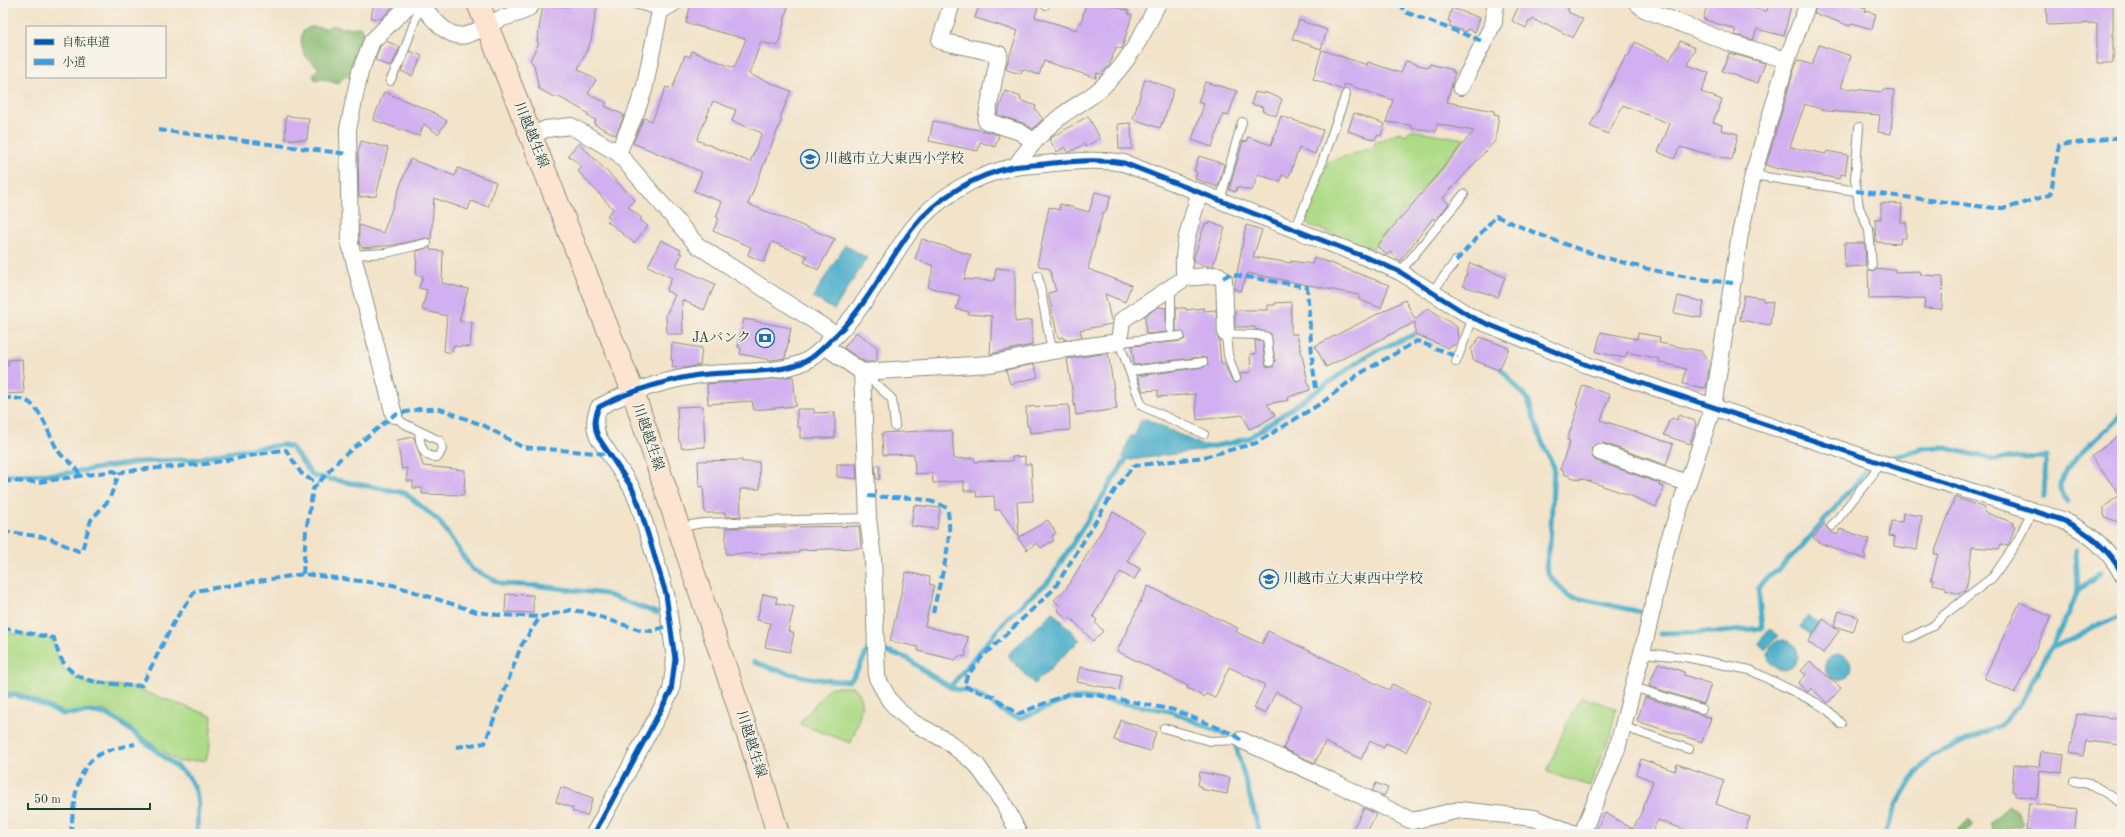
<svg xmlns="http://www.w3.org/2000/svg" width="2125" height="837" viewBox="0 0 2125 837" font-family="'Old Standard TT','Noto Serif JP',serif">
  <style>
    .green { fill: #aedb87; stroke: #668c5e }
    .forest { fill: #8abb74; stroke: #547c54 }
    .water { fill: #4bafca; stroke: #35767f }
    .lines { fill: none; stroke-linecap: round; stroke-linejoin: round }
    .stream { stroke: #4bafca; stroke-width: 5 }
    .building { fill: #d1aff0; fill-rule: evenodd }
    .lane-casing { stroke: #88907e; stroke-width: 10 }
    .street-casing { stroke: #88907e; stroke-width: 18 }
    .secondary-casing { stroke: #88907e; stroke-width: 24 }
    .lane { stroke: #fff; stroke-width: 8 }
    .street { stroke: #fff; stroke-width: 16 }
    .secondary { stroke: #fde4d1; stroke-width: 22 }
    .quiet { stroke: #3c9ee2; stroke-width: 4; stroke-dasharray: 8 4; stroke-linecap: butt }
    .cycleway-casing { stroke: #f7f3e8; stroke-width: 8 }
    .cycleway { stroke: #0057b8; stroke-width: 5 }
    .labels { text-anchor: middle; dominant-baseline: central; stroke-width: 3; stroke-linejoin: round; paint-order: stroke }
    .street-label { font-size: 14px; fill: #1f3d34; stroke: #f7f3e8 }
    .poi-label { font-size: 14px; fill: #1f3d34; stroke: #f7f3e8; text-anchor: start }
  </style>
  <rect width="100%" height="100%" fill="#f7f3e8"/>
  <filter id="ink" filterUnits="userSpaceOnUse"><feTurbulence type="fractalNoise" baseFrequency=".025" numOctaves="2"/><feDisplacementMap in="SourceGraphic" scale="8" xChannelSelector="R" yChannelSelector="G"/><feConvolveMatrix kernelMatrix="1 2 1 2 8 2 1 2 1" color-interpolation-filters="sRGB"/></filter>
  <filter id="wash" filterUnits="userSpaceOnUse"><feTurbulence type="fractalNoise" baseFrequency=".012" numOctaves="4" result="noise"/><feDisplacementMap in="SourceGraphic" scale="16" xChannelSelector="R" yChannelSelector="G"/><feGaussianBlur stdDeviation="0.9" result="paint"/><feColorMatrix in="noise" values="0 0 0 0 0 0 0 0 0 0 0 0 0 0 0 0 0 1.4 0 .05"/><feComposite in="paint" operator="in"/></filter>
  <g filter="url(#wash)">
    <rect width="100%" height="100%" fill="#f2e3c9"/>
    <!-- green -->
    <g class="green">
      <polygon points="1411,130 1464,139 1372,249 1309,225 1305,220 1328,162 1374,147 1375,143 1399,132 1405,135"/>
      <polygon points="3,632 52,639 59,662 65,670 84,682 131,687 212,716 210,745 206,760 178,762 105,710 66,713 22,694 13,692 3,693"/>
      <path d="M830 687H853C870 695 856 729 851 743L799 724Z"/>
      <polygon points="1581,697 1616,708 1611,732 1590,786 1547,772 1565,727"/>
    </g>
    <!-- forest -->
    <g class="forest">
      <path d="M332 25 342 28 360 27 367 42 355 73 343 78 338 84 323 79 316 81 313 75 319 67C304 60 298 46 303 31L310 27 328 28Z"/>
      <polygon points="2008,805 2018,811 2019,816 2023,822 2022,827 2012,827 2011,834 1992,834 1991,823"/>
      <polygon points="1969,820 1972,824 1970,830 1966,830 1965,834 1952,834"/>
    </g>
    <!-- water -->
    <g class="water">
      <polygon points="845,245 867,258 834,310 813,297"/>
      <polygon points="1146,419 1202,445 1204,450 1131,460 1122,457 1130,437 1135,435 1141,420"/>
      <polygon points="1053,612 1080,640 1034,684 1007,655"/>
      <polygon points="1808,616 1830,631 1822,642 1800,627"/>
      <polygon points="1770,629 1778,636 1765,650 1758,643"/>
      <circle cx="1783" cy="655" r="15"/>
      <circle cx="1838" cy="667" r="13"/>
    </g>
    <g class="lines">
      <!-- stream -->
      <g class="stream">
        <polyline points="1500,368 1528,400 1541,440 1554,467 1550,544 1546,567 1549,576 1568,596 1641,612"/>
        <polyline points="1198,449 1231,443 1249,438 1371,353 1415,334"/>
        <polyline points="1887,459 1924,448 1942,447 1992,459 2046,457 2044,497"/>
        <polyline points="3,475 61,474 139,462 198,459 225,452 282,445 291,447 313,476 405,493 439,521 472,569 502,584 540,586 605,594 657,613"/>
        <path d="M2067 502C2065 498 2062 492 2061 488 2059 461 2107 436 2122 413"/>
        <polyline points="2078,590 2101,572"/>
        <polyline points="1660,633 1722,632 1762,628 1758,588 1765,579 1777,571 1804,544 1869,468"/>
        <polyline points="2050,649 2119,616"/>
        <path d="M754 662C785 674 816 681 849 681 860 671 862 658 870 647L907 658 930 675 950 687 1010 615 1049 581 1128 456H1130"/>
        <path d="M950 687C957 691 967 690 974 693 990 700 1004 716 1020 718L1070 699 1091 698 1170 711 1224 734"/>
        <polyline points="3,696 15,695 27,698 63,714 95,712 105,714 120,722 188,776 196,791 198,804 197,834"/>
        <polyline points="1236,746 1260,834"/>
        <polyline points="1885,834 1896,805 1911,780 1931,756 2001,725 2019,706 2069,613 2078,590 2076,550"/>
      </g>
    </g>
    <g id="blocks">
      <!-- building -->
      <g class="building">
        <polygon points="374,3 379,3 394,5 381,19 371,18"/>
        <polygon points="568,3 597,5 591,41 578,69 596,80 588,94 607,103 605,106 624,115 616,135 594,124 596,120 587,116 588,113 557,96 556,98 539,89 534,65 530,60 539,43 537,42 543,5 568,7"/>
        <path d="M691 3H789L778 46 761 42 749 74 791 91 780 118 782 119 748 204 835 239 818 270 804 262 807 256 772 242 764 262 748 255 751 247 713 231 719 218 716 217 722 202 694 191 702 172 633 143 644 118 652 121 666 87 672 89 685 55 690 57 692 51 734 68 746 39 686 23ZM713 101 736 110 732 121 762 133 750 162 697 140Z"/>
        <polygon points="980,3 1039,3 1035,17 1076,30 1079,22 1081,23 1086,3 1100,3 1117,7 1129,11 1128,14 1132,15 1122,49 1116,47 1109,66 1101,74 1097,73 1096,78 1044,61 1039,75 1022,69 1021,74 1007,70 1006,67 1018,31 975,18"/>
        <polygon points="1520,3 1557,3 1569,9 1568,12 1583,19 1573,38 1545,23 1544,25 1533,19 1531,22 1529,21 1526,28 1512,21"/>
        <polygon points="1708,3 1739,3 1739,5 1767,11 1769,3 1798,3 1797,6 1791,5 1784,36 1757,29 1753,40 1735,35 1735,29 1703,19"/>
        <polygon points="1817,3 1848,3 1866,8 1865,11 1876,14 1872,29 1852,23 1850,26 1814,13"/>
        <polygon points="2046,3 2113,3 2113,63 2097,63 2097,23 2047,25"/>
        <polygon points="1452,8 1480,18 1475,32 1467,29 1467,32 1449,26 1451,22 1448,21"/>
        <polygon points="1299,20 1327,30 1321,49 1292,39"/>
        <polygon points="386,41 400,47 391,67 375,60 380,46"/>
        <polygon points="1680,41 1695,48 1688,65 1709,73 1701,92 1722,100 1713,122 1722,125 1721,130 1738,134 1732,160 1680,147 1674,159 1658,152 1670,124 1623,105 1608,134 1590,126 1626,56 1628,57 1635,42 1670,60"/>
        <polygon points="1819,45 1851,56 1841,88 1883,92 1883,89 1894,90 1891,134 1878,132 1880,115 1827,111 1805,104 1790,147 1826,154 1827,151 1848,155 1845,175 1841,174 1840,179 1778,168 1778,169 1766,165 1794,70 1798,60 1812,65"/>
        <polygon points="1322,50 1367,65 1368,62 1401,73 1406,61 1422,66 1429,67 1430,64 1453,70 1452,72 1455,72 1447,102 1494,111 1494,114 1499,115 1495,141 1443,198 1449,204 1435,220 1433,218 1400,261 1390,252 1387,255 1377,246 1474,131 1437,124 1436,131 1411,128 1411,125 1386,122 1393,100 1345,84 1343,90 1313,79"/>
        <polygon points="410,51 422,56 412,76 401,71"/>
        <polygon points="1729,53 1765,63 1758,83 1722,71"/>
        <polygon points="1145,79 1174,89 1163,123 1162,122 1160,128 1133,119"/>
        <polygon points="1205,82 1237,91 1228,116 1223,114 1212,147 1192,140 1204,104 1198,102"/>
        <polygon points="1005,91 1021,97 1020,100 1036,106 1035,109 1043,119 1033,129 1023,123 997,115"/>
        <polygon points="384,92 431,111 447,121 438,134 424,124 419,136 373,120"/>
        <polygon points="1255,92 1263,94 1264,92 1282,99 1276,116 1262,111 1263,107 1251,104"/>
        <polygon points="1354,113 1385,124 1381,136 1377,135 1375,140 1348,131"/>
        <polygon points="286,116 309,118 307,140 285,139"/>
        <polygon points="1088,116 1100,138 1085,147 1084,144 1070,152 1068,152 1065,147 1057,152 1049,139"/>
        <polygon points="1281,116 1323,130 1315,154 1299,148 1290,174 1288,177 1282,175 1280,182 1258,174 1252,191 1237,187 1236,192 1229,190 1243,141 1246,142 1248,137 1271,145"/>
        <polygon points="933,121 989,132 999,135 995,147 980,142 978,151 929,141"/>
        <polygon points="1131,123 1132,149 1119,149 1118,124"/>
        <polygon points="361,141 388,148 376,196 359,197 358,152"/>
        <polygon points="579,143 635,200 628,207 642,218 640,220 648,226 634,243 607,221 610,218 607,216 613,209 578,171 582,167 568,155"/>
        <polygon points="1199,156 1224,164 1218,187 1195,179 1197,172 1194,171"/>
        <polygon points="410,159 455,176 458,168 496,182 488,207 471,201 468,210 434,198 431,239 426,238 394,245 363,248 359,243 359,225 383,233"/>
        <polygon points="1095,192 1111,196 1105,213 1103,212 1088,269 1131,285 1125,302 1105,294 1112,324 1080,330 1082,337 1064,340 1064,337 1058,338 1048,293 1056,291 1050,269 1039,266 1038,261 1049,207 1059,210 1060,204 1089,212"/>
        <polygon points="1881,203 1902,204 1901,222 1906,222 1906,238 1901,238 1900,244 1876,242 1875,219 1881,219"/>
        <polygon points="1210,222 1225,228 1213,266 1207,266 1193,262 1194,257 1205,224 1209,225"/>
        <polygon points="1246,225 1262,230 1253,257 1291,263 1291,261 1312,264 1314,257 1389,285 1381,308 1359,300 1359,295 1248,273 1241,291 1234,289"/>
        <polygon points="922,239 971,255 964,279 994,281 996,268 1015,270 1015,322 1032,320 1032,345 990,354 992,316 968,314 969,312 956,309 960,296 928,287 934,266 915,259"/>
        <polygon points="661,240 681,250 679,253 682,254 676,266 715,284 704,310 682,300 683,334 667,334 666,315 675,295 666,291 672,278 648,266"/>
        <polygon points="1844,243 1865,243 1866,266 1845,267"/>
        <polygon points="430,247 430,250 443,251 442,283 468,289 459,321 472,322 470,347 453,346 451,353 444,351 447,316 422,310 427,290 419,288 423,276 416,275 417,251"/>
        <polygon points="1470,263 1505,277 1498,297 1463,286"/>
        <polygon points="1895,269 1895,272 1920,271 1921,275 1943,276 1942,309 1924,308 1925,298 1869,299 1868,270"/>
        <polygon points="1744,295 1763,298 1763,301 1773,302 1770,325 1740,320"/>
        <polygon points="1678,296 1704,302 1701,318 1674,313"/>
        <polygon points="1405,300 1415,319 1428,308 1457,327 1458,343 1448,348 1415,334 1415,322 1326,367 1315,346"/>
        <polygon points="1291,302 1291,334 1297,334 1310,390 1288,397 1289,400 1267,404 1275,415 1261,424 1249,429 1243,415 1197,420 1195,394 1158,397 1158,390 1143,391 1137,376 1204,367 1208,364 1207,358 1202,357 1134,365 1132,346 1181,341 1185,339 1184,333 1176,331 1176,308 1186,308 1186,310 1204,308 1205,311 1216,310 1221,364 1224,363 1231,380 1235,383 1240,381 1240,374 1251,372 1250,354 1256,354 1255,340 1262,342 1266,366 1273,367 1275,361 1271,334 1255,329 1255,327 1235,327 1235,310 1268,310 1268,305 1275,305 1275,303"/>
        <polygon points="1158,307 1166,308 1166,332 1146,334 1145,316"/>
        <polygon points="744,319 791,328 785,358 771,360 740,354 741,348 738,347"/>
        <polygon points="856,332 877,347 877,362 865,362 844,348"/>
        <polygon points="1601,332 1637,339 1638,333 1660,337 1659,343 1701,351 1710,363 1706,388 1683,384 1686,369 1659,362 1660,359 1627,352 1625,358 1596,352"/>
        <polygon points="1480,337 1509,348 1499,370 1473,360 1471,349"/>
        <polygon points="672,343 702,348 700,365 685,368 672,367 673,360 671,360"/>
        <polygon points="1108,353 1117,409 1076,415 1067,359"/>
        <polygon points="22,359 24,393 3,394 3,367 8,366 8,360"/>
        <polygon points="1034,364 1038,377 1010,384 1006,370"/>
        <polygon points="793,376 796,406 754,410 752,401 708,404 707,384 773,379"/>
        <polygon points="1583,385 1610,395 1601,420 1673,444 1666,465 1603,443 1594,445 1591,449 1593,458 1596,461 1659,483 1659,485 1664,487 1656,507 1629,495 1580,478 1580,480 1563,474 1564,471 1560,469 1570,441 1567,440 1579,406 1576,405"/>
        <polygon points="1069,405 1070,430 1030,433 1029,426 1027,426 1026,407"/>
        <polygon points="703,406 705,447 681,448 681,442 679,442 677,407"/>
        <polygon points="797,409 814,409 814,413 835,412 835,438 800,438 800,427 797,427"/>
        <polygon points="1678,415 1695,421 1696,425 1690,444 1664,435 1669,421 1672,418 1677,420"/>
        <polygon points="923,431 952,431 954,459 974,458 975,462 1012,461 1012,457 1025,456 1025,464 1031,464 1033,501 1017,502 1019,536 1000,510 995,510 994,496 977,497 976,491 964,491 964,481 933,483 932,473 915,474 914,454 883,455 882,433"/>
        <polygon points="2122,433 2122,523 2104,517 2104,507 2120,495 2091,456"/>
        <polygon points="414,437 423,466 465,470 464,495 422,494 422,488 413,488 413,481 407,481 407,468 402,469 397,440"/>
        <polygon points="742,460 742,462 759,462 760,489 740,489 741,516 726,517 725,513 705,513 703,486 699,487 698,461"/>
        <polygon points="837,464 856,464 857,479 837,477"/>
        <polygon points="875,465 879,465 880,479 876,479"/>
        <polygon points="1955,497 1985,508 1984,512 2014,523 2013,526 2015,527 2008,546 2001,544 1999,549 1972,547 1968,579 1965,592 1961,591 1960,594 1945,590 1946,587 1933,584 1934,580 1931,580 1938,554 1934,554"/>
        <polygon points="914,505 940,508 937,529 911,526"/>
        <polygon points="1113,512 1145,531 1127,561 1140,569 1134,580 1120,572 1093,616 1097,620 1095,622 1103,631 1093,641 1070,617 1067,620 1057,609 1060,606 1054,600 1066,589"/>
        <polygon points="1903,513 1922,516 1917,550 1894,546 1894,537 1889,536 1891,521 1902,522"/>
        <polygon points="1048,520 1056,533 1052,536 1054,540 1041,548 1037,543 1027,550 1018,538"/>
        <polygon points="1824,524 1829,531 1838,535 1840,529 1869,539 1864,554 1866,557 1865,559 1822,544 1813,538"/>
        <polygon points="859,526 861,548 799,550 799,553 726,554 726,528"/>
        <polygon points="906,572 930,577 929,584 934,585 925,626 968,637 965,657 959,656 955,660 918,651 918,647 890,641"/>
        <polygon points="1148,586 1238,628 1236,632 1262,644 1268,631 1389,690 1392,684 1431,703 1406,752 1386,743 1384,748 1370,741 1361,759 1325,742 1315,763 1283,749 1302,705 1276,692 1265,714 1254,708 1265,685 1229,667 1215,698 1206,694 1204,697 1187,688 1188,686 1117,651"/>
        <polygon points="506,594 533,595 533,613 505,612"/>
        <polygon points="763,594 777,597 776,603 794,607 788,631 794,633 790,652 765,647 770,623 757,620"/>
        <polygon points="2020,602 2051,617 2015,693 1984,678"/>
        <polygon points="1839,611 1858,617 1853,632 1834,626"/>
        <polygon points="1823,619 1839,631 1823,653 1808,642"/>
        <polygon points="1810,661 1841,688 1828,703 1811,688 1808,692 1798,683 1806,675 1801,671"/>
        <polygon points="1658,663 1684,672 1684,675 1711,684 1704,704 1649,686"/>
        <polygon points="1080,667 1122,675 1119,690 1077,682"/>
        <polygon points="1645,697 1711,718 1702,742 1637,721"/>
        <polygon points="2077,714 2122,719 2122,745 2086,741 2083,756 2070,753"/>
        <polygon points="1121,720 1156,732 1150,751 1114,740"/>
        <polygon points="2041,751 2064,754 2062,773 2040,770 2037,798 2015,796 2015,792 2012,791 2014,765 2039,767"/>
        <polygon points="1641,759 1675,771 1677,764 1724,780 1716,804 1750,817 1744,834 1696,834 1658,820 1651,834 1594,834 1605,813 1633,829 1642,811 1653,781 1636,774"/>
        <polygon points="1200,772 1230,778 1227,794 1201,789 1201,786 1198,786"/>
        <polygon points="1376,783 1388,788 1384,796 1372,791"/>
        <polygon points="561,787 593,798 587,816 572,811 573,808 556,802"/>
        <polygon points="2029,803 2077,809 2074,834 2026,831"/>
        <polygon points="1364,808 1376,814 1366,834 1350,834"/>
      </g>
    </g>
  </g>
  <g filter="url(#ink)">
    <use href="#blocks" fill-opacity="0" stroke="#88907e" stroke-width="1"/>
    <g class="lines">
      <!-- lane casing -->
      <g class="lane-casing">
        <g id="lane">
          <polyline points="630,3 660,11"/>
          <polyline points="1045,5 1045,3"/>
          <polyline points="390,81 402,57 421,3"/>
          <polyline points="1859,127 1855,179 1859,207 1869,230 1872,266"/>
          <polyline points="1753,175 1856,191"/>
          <polyline points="1220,200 1242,122"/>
          <polyline points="1295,230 1323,160 1346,94"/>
          <polyline points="353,255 386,253 427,243"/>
          <polyline points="1400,272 1464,194"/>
          <polyline points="1038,276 1052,351"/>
          <polyline points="1171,287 1171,329"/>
          <polyline points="1432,292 1456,261"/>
          <polyline points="1180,336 1119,342 1142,406 1204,434"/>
          <polyline points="1456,362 1473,318"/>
          <polyline points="1130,371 1203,362"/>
          <polyline points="863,372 892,399 895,426"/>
          <polyline points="1236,378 1228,355 1226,334 1257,335 1267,337 1270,362"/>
          <path d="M394 415 403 423 440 441 442 449 438 457C422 458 420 445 419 431"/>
          <polyline points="1832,526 1874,473 1878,462"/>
          <polyline points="680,527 703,523 868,518"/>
          <polyline points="1909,638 1933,626 1944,615 1993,577 2017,542 2032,511"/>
          <polyline points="1642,653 1685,657 1750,670 1815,702 1828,710 1841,724"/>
          <polyline points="1633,687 1702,709"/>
          <polyline points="1624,727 1689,749"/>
          <polyline points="1164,728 1210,741 1241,740"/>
          <polyline points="2074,781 2093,785 2122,803"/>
        </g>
      </g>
      <!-- street casing -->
      <g class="street-casing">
        <g id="street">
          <path d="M420 3C431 16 447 40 466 35 478 32 489 24 500 19 512 14 525 14 533 3"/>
          <polyline points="952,3 940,41 999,54 986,121 1020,132 1033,141"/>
          <polyline points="1637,3 1644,9 1730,43 1787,60"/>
          <polyline points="1461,87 1494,22 1495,3"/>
          <polyline points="531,136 546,129 571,126 618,153 697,245 836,335"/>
          <polyline points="618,153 636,112 644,90 660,11 674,3"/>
          <path d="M1015 167C1028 148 1042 131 1060 117 1072 107 1088 100 1100 89 1127 65 1143 35 1158 3"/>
          <path d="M1185 278C1180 249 1192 219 1200 192"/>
          <polyline points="826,347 862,372 990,364 1052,351 1119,342 1122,320 1185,278 1218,275 1224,280 1226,334"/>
          <polyline points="862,372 868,518 873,559 877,678 890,701 900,712 914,723 947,741 976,764 1004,804 1019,834"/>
          <polyline points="394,415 350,244 348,129 360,72 372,41 411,3"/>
          <polyline points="1600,452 1687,483"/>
          <polyline points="1241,740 1332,781 1412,821 1459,810 1534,818 1575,834"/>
          <path d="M594 834 671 691 675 659 666 594 639 505 632 488 598 437C594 426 594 418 599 407 628 391 676 377 708 374 737 371 781 374 806 361 819 354 826 344 836 335 868 304 886 264 912 229 936 198 975 175 1013 167 1026 165 1040 165 1053 163 1077 161 1100 159 1124 163L1378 262 1400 272 1473 318 1587 365 1878 462 2062 520C2087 531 2109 549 2122 574"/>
          <polyline points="1582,834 1617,749 1644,645 1667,546 1713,407 1740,234 1753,175 1787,60 1808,3"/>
        </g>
      </g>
      <!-- secondary casing -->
      <g class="secondary-casing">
        <polyline id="secondary" points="478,3 633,392 754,753 778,834"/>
      </g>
      <!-- lane -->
      <use href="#lane" class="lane"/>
      <!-- street -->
      <use href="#street" class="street"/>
      <!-- secondary -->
      <use href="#secondary" class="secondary"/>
      <!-- quiet -->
      <g class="quiet">
        <polyline points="1399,3 1405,12 1485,42"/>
        <polyline points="158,130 348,154"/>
        <polyline points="1856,191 1994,208 2007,208 2049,195 2051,192 2059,145 2122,137"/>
        <path d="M1456 261 1496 216C1571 250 1650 275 1733 283"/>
        <polyline points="1223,278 1230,274 1307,287 1313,368 1316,388"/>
        <path d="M3 398C12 398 23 398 30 403 44 414 49 437 59 452 67 463 76 462 80 477"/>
        <polyline points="3,481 39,482 114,471 119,474"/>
        <path d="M868 496C893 498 925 495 947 508 955 539 939 582 933 613"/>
        <polyline points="3,531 49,538 78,551 82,550 91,520 109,500 119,474 125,471 205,464 282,450 286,450 301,473 308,478 318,483"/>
        <polyline points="303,574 306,531 313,489 340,459 394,415 419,409 440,409 485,426 522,447 609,454"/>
        <path d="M3 628 54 638C61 673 81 682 114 684 124 685 132 687 142 685L175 620 195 591 303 574 393 585 477 612 499 615 540 617"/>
        <polyline points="1241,740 1233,734 1174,710 1097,695 1068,694 1018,714 994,697 964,686 967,676 982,657 1054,589 1115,490 1133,466 1204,457 1256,443 1323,402 1359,374 1417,341 1458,357"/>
        <polyline points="456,747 485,743 521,646 540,617 571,610 585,612 640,630 652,631 672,624"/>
        <path d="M71 834C73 810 74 775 94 758 105 749 122 747 135 744"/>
      </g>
      <!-- cycleway casing -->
      <g class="cycleway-casing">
        <path id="cycleway" d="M594 834 671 691 675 659 666 594 639 505 632 488 598 437C594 426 594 418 599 407 628 391 676 377 708 374 737 371 781 374 806 361 819 354 826 344 836 335 868 304 886 264 912 229 936 198 975 175 1013 167 1026 165 1040 165 1053 163 1077 161 1100 159 1124 163L1378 262 1400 272 1473 318 1587 365 1878 462 2062 520C2087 531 2109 549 2122 574"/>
      </g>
      <!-- cycleway -->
      <use href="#cycleway" class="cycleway"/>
    </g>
  </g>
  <!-- icons -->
  <defs>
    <g id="school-ring" transform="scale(1)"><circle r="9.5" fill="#f7f3e8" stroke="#1f6fb2" stroke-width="1.5"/><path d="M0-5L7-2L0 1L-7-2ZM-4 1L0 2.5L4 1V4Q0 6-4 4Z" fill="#1f6fb2"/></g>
    <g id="bank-ring" transform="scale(1)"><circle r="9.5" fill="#f7f3e8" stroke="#1f6fb2" stroke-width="1.5"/><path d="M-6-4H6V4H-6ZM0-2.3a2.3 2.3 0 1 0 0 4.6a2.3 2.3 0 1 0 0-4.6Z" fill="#1f6fb2"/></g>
  </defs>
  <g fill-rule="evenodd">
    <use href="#school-ring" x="810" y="159"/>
    <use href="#bank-ring" x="765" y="338"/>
    <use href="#school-ring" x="1269" y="579"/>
  </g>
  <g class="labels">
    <!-- street labels -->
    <g class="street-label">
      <text transform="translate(531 135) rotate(68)">川越越生線</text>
      <text transform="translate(648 437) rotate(71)">川越越生線</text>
      <text transform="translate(751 744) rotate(72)">川越越生線</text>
    </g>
    <!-- poi labels -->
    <g class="poi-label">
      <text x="824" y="159">川越市立大東西小学校</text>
      <text x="751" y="338" text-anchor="end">JAバンク</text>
      <text x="1283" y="579">川越市立大東西中学校</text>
    </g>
  </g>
  <!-- margin -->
  <rect width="2125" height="837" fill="none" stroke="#f7f3e8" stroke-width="16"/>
  <!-- legend -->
  <rect x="26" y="26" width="140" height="52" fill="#f7f3e8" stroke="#a1aaa0"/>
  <rect x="34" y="39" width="20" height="6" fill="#0057b8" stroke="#a1aaa0"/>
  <text x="62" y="46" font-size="12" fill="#1f3d34">自転車道</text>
  <rect x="34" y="59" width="20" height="6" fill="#3c9ee2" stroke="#a1aaa0"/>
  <text x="62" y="66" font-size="12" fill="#1f3d34">小道</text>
  <!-- scale -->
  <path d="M28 803v6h122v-6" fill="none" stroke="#1f3d34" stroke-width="2"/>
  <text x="34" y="803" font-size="12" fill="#1f3d34" stroke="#f7f3e8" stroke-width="3" paint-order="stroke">50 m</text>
</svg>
